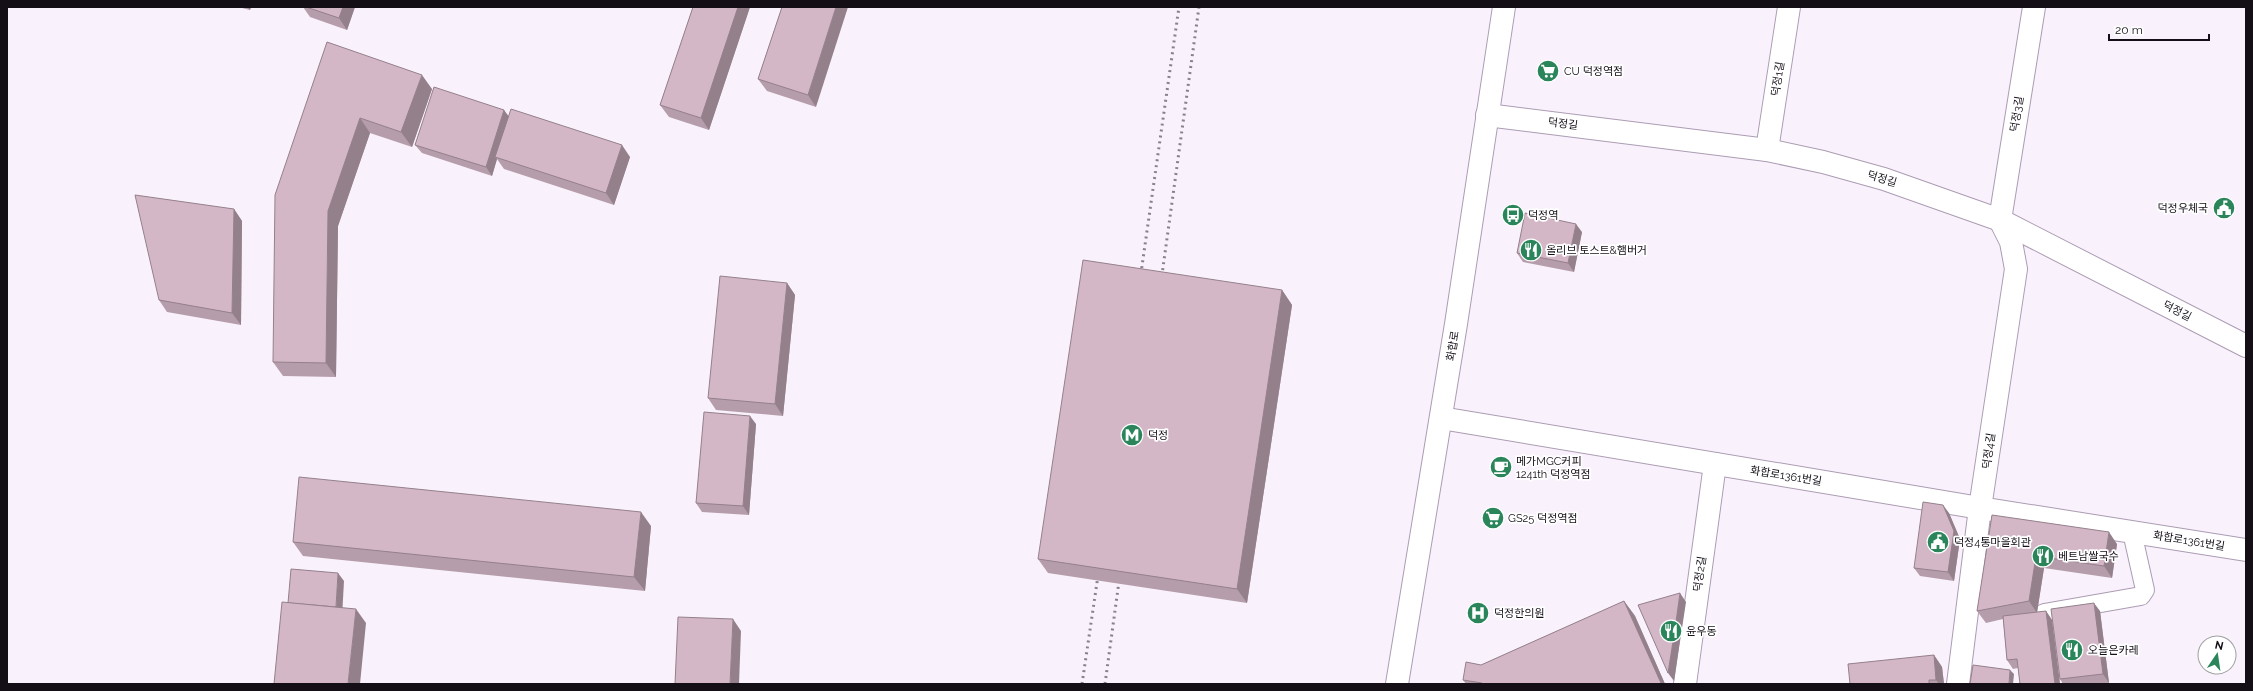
<svg xmlns="http://www.w3.org/2000/svg" width="2253" height="691" viewBox="0 0 2253 691" font-family="Raleway,'Noto Sans KR',sans-serif">
  <style>
    .lines { fill: none; stroke-linecap: round; stroke-linejoin: round }
    .lane-casing { stroke: #ac9cb3; stroke-width: 20 }
    .street-casing { stroke: #ac9cb3; stroke-width: 24 }
    .secondary-casing { stroke: #ac9cb3; stroke-width: 24 }
    .lane { stroke: #fff; stroke-width: 18 }
    .street { stroke: #fff; stroke-width: 22 }
    .secondary { stroke: #fff; stroke-width: 22 }
    .rail { stroke: #89828c; stroke-width: 3; stroke-dasharray: 2 4; stroke-linecap: butt }
    .wall { fill: #b69dab }
    .shaded-wall { fill: #94808b }
    .building { fill: #d4b7c7; stroke: #94808b }
    .labels { text-anchor: middle; dominant-baseline: central; stroke-width: 3.5; stroke-linejoin: round; paint-order: stroke }
    .poi-label { font-size: 11px; fill: #140e17; stroke: #fff; text-anchor: start }
    .street-label { font-size: 11px; fill: #140e17; stroke: #fff }
  </style>
  <rect width="100%" height="100%" fill="#f9f2fc"/>
  <g class="lines">
    <!-- lane casing -->
    <g class="lane-casing">
      <polyline id="lane" points="2044,613 2141,596 2145,590 2132,532"/>
    </g>
    <!-- street casing -->
    <g class="street-casing">
      <g id="street">
        <polyline points="1487,115 1767,150 1823,162 1884,179 2000,220 2246,346"/>
        <polyline points="1767,150 1789,7"/>
        <polyline points="1441,418 1980,508 2246,550"/>
        <polyline points="1685,684 1715,464"/>
        <polyline points="1958,684 1980,508 2016,269 2011,242 2000,220 2034,7"/>
      </g>
    </g>
    <!-- secondary casing -->
    <g class="secondary-casing">
      <polyline id="secondary" points="1397,684 1456,324 1504,7"/>
    </g>
    <!-- lane -->
    <use href="#lane" class="lane"/>
    <!-- street -->
    <use href="#street" class="street"/>
    <!-- secondary -->
    <use href="#secondary" class="secondary"/>
    <!-- rail -->
    <g class="rail">
      <polyline points="1140,280 1179,7"/>
      <polyline points="1161,282 1199,7"/>
      <polyline points="1082,684 1099,569"/>
      <polyline points="1105,684 1120,574"/>
    </g>
  </g>
  <!-- wall -->
  <g class="wall">
    <polygon points="238,7 251,7 250,10"/>
    <polygon points="303,7 355,7 347,30 310,17"/>
    <polygon points="693,7 750,7 709,130 669,117 660,105"/>
    <polygon points="782,7 816,107 767,91 758,79"/>
    <polygon points="327,42 432,89 412,147 370,133 338,226 336,377 283,376 273,362"/>
    <polygon points="509,116 630,157 614,205 504,169 497,159 492,176 422,153 415,145"/>
    <polygon points="234,209 242,221 241,325 167,312 159,300"/>
    <polygon points="1582,232 1574,272 1523,262 1517,253"/>
    <polygon points="787,283 795,295 783,416 716,410 708,398"/>
    <polygon points="1282,290 1292,305 1247,603 1048,573 1038,559"/>
    <polygon points="756,424 749,515 702,512 696,503"/>
    <polygon points="1949,513 1960,539 1954,581 1920,576 1914,568"/>
    <polygon points="1992,515 2117,544 2112,578 2044,568 2037,612 2046,611 2052,620 2060,684 2020,684 2018,668 2013,669 2007,660 2003,619 1986,623 1977,611"/>
    <polygon points="651,526 645,591 303,556 293,542"/>
    <polygon points="1624,601 1635,616 1665,684 1466,684 1463,680 1481,665"/>
    <polygon points="2100,611 2109,683 2098,684 2063,684 2060,679"/>
    <polygon points="1934,655 1942,667 1944,684 1850,684"/>
  </g>
  <!-- shaded-wall -->
  <g class="shaded-wall">
    <polygon points="247,7 251,7 250,10"/>
    <polygon points="343,7 355,7 347,30 339,18"/>
    <polygon points="738,7 750,7 709,130 701,118"/>
    <polygon points="836,7 848,7 816,107 808,95"/>
    <polygon points="422,75 432,89 412,147 401,132"/>
    <polygon points="504,110 510,118 495,157 497,159 492,176 486,167"/>
    <polygon points="360,118 370,133 338,226 336,377 326,363 328,211"/>
    <polygon points="622,145 630,157 614,205 606,193"/>
    <polygon points="234,209 242,221 241,325 232,313"/>
    <polygon points="1576,224 1582,232 1574,272 1568,263"/>
    <polygon points="787,283 795,295 783,416 775,404"/>
    <polygon points="1282,290 1292,305 1247,603 1237,589"/>
    <polygon points="750,416 756,424 749,515 743,506"/>
    <polygon points="1943,505 1949,513 1960,539 1954,581 1948,572"/>
    <polygon points="641,512 651,526 645,591 634,577"/>
    <polygon points="2109,532 2117,544 2112,578 2104,566"/>
    <polygon points="2036,556 2044,568 2037,613 2029,601"/>
    <polygon points="338,573 344,581 342,617 336,608"/>
    <polygon points="1680,593 1686,602 1674,681 1668,673"/>
    <polygon points="1624,601 1635,616 1665,684 1661,684"/>
    <polygon points="2094,603 2100,611 2109,683 2103,674"/>
    <polygon points="356,609 366,623 360,684 348,684"/>
    <polygon points="2046,611 2052,620 2060,684 2055,684"/>
    <polygon points="733,619 741,631 739,684 730,684"/>
    <polygon points="1934,655 1942,667 1944,684 1939,684 1936,680"/>
    <polygon points="2010,670 2014,674 2013,684 2009,684"/>
  </g>
  <!-- building -->
  <g class="building">
    <polygon points="306,7 343,7 339,18"/>
    <polygon points="693,7 738,7 701,118 660,105"/>
    <polygon points="782,7 836,7 808,95 758,79"/>
    <polygon points="327,42 422,75 401,132 360,118 328,211 326,363 273,362 275,195"/>
    <polygon points="434,87 504,110 486,167 415,145"/>
    <polygon points="511,109 622,145 606,193 495,157"/>
    <polygon points="135,195 234,209 232,313 159,300"/>
    <polygon points="1525,213 1576,224 1568,263 1517,253"/>
    <polygon points="1083,260 1282,290 1237,589 1038,559"/>
    <polygon points="720,276 787,283 775,404 708,398"/>
    <polygon points="704,412 750,416 743,506 696,503"/>
    <polygon points="299,477 641,512 634,577 293,542"/>
    <polygon points="1923,502 1943,505 1954,531 1948,572 1914,568"/>
    <polygon points="1992,515 2109,532 2104,566 2036,556 2029,601 1977,611"/>
    <polygon points="291,569 338,573 336,607 288,603"/>
    <polygon points="1680,593 1675,629 1668,673 1638,605"/>
    <polygon points="1624,601 1661,683 1661,684 1482,684 1482,683 1463,680 1466,662 1481,665"/>
    <polygon points="282,602 356,609 348,684 274,684"/>
    <polygon points="2094,603 2103,674 2060,679 2051,609"/>
    <polygon points="2046,611 2055,684 2020,684 2017,659 2007,660 2003,616"/>
    <polygon points="678,617 733,619 730,684 675,684"/>
    <polygon points="1934,655 1936,680 1929,680 1929,684 1850,684 1848,664"/>
    <polygon points="1973,665 2010,670 2009,684 1970,684"/>
  </g>
  <!-- icons -->
  <defs>
    <g id="supermarket-disc" transform="scale(1.15)"><circle r="9.5" fill="#2a855b" stroke="#fff"/><path d="M-6-5.5h2.5l.6 2H6L4.5 2H-2.5L-4.4-4H-6ZM-1.5 3.2a1.3 1.3 0 1 0 .1 0ZM3 3.2a1.3 1.3 0 1 0 .1 0Z" fill="#fff"/></g>
    <g id="civic-disc" transform="scale(1.15)"><circle r="9.5" fill="#2a855b" stroke="#fff"/><path d="M-.6-6.5H3V-4.5H.6V-3L4-1V1h2V6H-6V1h2V-1L-.6-3ZM-1.2 2.5V6h2.4V2.5Z" fill="#fff"/></g>
    <g id="bus-disc" transform="scale(1.15)"><circle r="9.5" fill="#2a855b" stroke="#fff"/><path d="M-5-6H5V4H4V6H2V4H-2V6H-4V4H-5ZM-3.5-4V0h7V-4ZM-3.5 1.2v1.5H-2V1.2ZM2 1.2v1.5H3.5V1.2Z" fill="#fff"/></g>
    <g id="restaurant-disc" transform="scale(1.15)"><circle r="9.5" fill="#2a855b" stroke="#fff"/><path d="M-5-6h1v4h1v-4h1v4h1v-4h1v5L-1.5 .5V6h-2V.5L-5-1ZM5-6V6H3V1.5H1.5Q1.5-4 5-6Z" fill="#fff"/></g>
    <g id="metro-disc" transform="scale(1.15)"><circle r="9.5" fill="#2a855b" stroke="#fff"/><path d="M-5.5 5V-5H-3L0 0L3-5H5.5V5H3V-.5L0 4L-3-.5V5Z" fill="#fff"/></g>
    <g id="cafe-disc" transform="scale(1.15)"><circle r="9.5" fill="#2a855b" stroke="#fff"/><path d="M-5.5-4.5H6V0H3Q3 3.5 0 3.5H-2.5Q-5.5 3.5-5.5 0ZM3-3.2v2h1.7v-2ZM-6 4.5H4V6H-6Z" fill="#fff"/></g>
    <g id="hospital-disc" transform="scale(1.15)"><circle r="9.5" fill="#2a855b" stroke="#fff"/><path d="M-5-5h3v3.5h4V-5h3V5h-3V1.5h-4V5h-3Z" fill="#fff"/></g>
  </defs>
  <g fill-rule="evenodd">
    <use href="#supermarket-disc" x="1548" y="71"/>
    <use href="#civic-disc" x="2224" y="208"/>
    <use href="#bus-disc" x="1513" y="215"/>
    <use href="#restaurant-disc" x="1531" y="250"/>
    <use href="#metro-disc" x="1132" y="435"/>
    <use href="#cafe-disc" x="1501" y="467"/>
    <use href="#supermarket-disc" x="1493" y="518"/>
    <use href="#civic-disc" x="1938" y="542"/>
    <use href="#restaurant-disc" x="2043" y="556"/>
    <use href="#hospital-disc" x="1478" y="613"/>
    <use href="#restaurant-disc" x="1671" y="631"/>
    <use href="#restaurant-disc" x="2072" y="650"/>
  </g>
  <g class="labels">
    <!-- poi labels -->
    <g class="poi-label">
      <text x="1564" y="71">CU 덕정역점</text>
      <text x="2208" y="208" text-anchor="end">덕정우체국</text>
      <text x="1528" y="215">덕정역</text>
      <text x="1546" y="250">올리브 토스트&amp;햄버거</text>
      <text x="1148" y="435">덕정</text>
      <text x="1516" y="461">메가MGC커피<tspan x="1516" dy="13">1241th 덕정역점</tspan></text>
      <text x="1508" y="518">GS25 덕정역점</text>
      <text x="1954" y="542">덕정4통마을회관</text>
      <text x="2058" y="556">베트남쌀국수</text>
      <text x="1494" y="613">덕정한의원</text>
      <text x="1686" y="631">윤우동</text>
      <text x="2088" y="650">오늘은카레</text>
    </g>
    <!-- street labels -->
    <g class="street-label">
      <text transform="translate(1778 79) rotate(-81)">덕정1길</text>
      <text transform="translate(2017 114) rotate(-81)">덕정3길</text>
      <text transform="translate(1563 124) rotate(7)">덕정길</text>
      <text transform="translate(1882 179) rotate(17)">덕정길</text>
      <text transform="translate(2177 311) rotate(27)">덕정길</text>
      <text transform="translate(1453 346) rotate(-81)">화합로</text>
      <text transform="translate(1989 451) rotate(-82)">덕정4길</text>
      <text transform="translate(1786 476) rotate(9)">화합로1361번길</text>
      <text transform="translate(2189 541) rotate(9)">화합로1361번길</text>
      <text transform="translate(1700 574) rotate(-82)">덕정2길</text>
    </g>
  </g>
  <!-- border -->
  <rect width="2253" height="691" fill="none" stroke="#140e17" stroke-width="16"/>
  <!-- north arrow -->
  <g transform="translate(2217 655) rotate(13)"><circle r="19" fill="#ffffff" stroke="#a19fa2"/>
  <path d="M0-3L7 15L0 10L-7 15Z" fill="#2a855b"/>
  <text y="-6" font-size="11" font-weight="bold" text-anchor="middle" fill="#140e17">N</text>
  </g>
  <!-- scale -->
  <path d="M2109 34v6h100v-6" fill="none" stroke="#140e17" stroke-width="2"/>
  <text x="2115" y="34" font-size="12" fill="#140e17" stroke="#ffffff" stroke-width="3" paint-order="stroke">20 m</text>
</svg>
